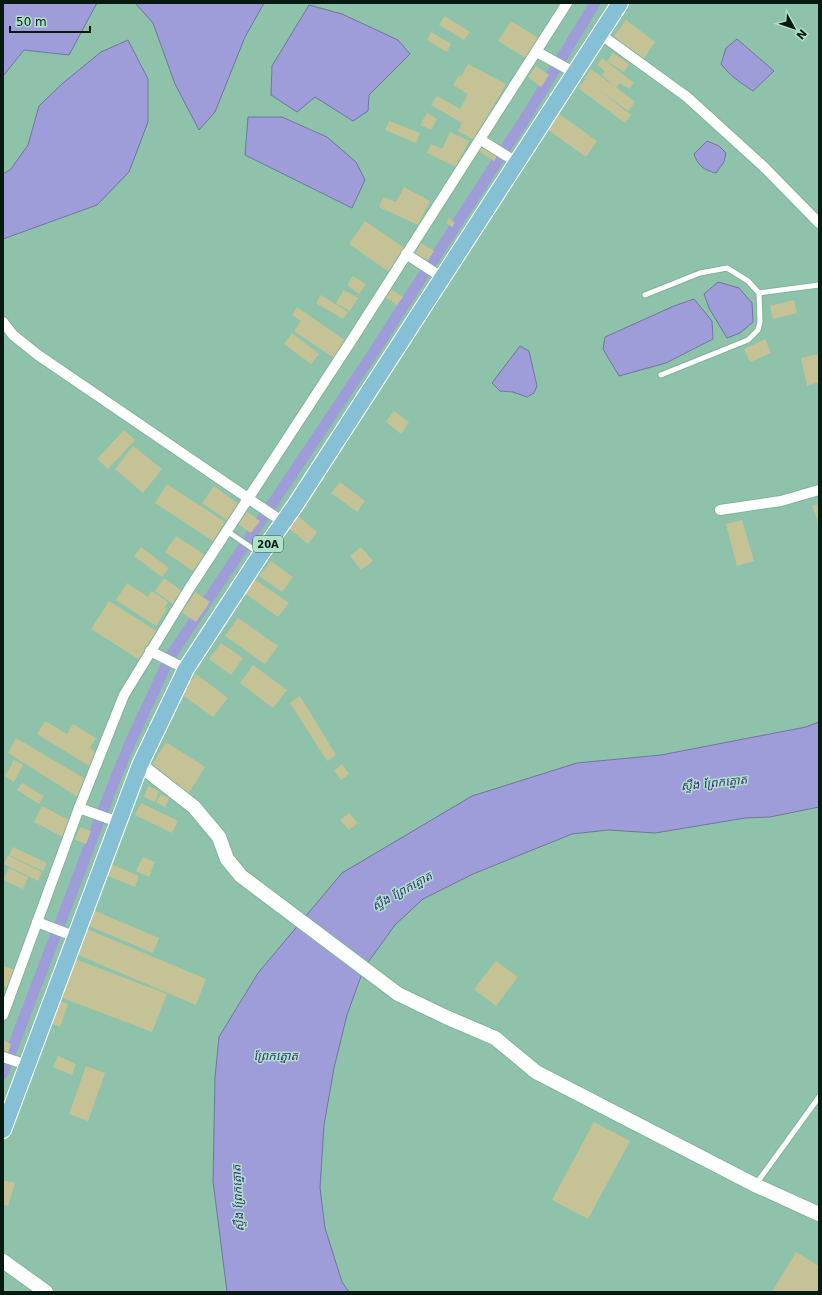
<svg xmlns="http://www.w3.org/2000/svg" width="822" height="1295" viewBox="0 0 822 1295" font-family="'DejaVu Sans','Noto Sans Khmer',sans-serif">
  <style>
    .green { fill: #8ec2ab }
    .water { fill: #9f9dd9; stroke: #71769d }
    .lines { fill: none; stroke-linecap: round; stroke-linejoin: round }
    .canal { stroke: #9f9dd9; stroke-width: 11 }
    .building { fill: #c5c395 }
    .lane-casing { stroke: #81b39d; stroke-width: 7 }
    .street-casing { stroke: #81b39d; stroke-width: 12 }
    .secondary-casing { stroke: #81b39d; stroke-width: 16 }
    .primary-casing { stroke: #fff; stroke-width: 18 }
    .lane { stroke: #fff; stroke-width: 5 }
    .street { stroke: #fff; stroke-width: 10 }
    .secondary { stroke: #fff; stroke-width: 14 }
    .primary { stroke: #86c0d4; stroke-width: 16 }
    .labels { text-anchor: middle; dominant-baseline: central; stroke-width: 3; stroke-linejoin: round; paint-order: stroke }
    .shield { fill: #aee1ca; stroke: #395649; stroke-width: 1 }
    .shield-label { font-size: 10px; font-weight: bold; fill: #071a12 }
    .water-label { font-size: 12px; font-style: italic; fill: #3e357c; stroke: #aee1ca }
  </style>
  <rect width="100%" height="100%" fill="#aee1ca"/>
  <!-- green -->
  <rect class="green" x="3" y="3" width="816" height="1289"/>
  <!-- water -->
  <g class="water">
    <polygon points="3,3 97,3 69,55 24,50 3,76"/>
    <polygon points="135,3 264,3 245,37 215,112 199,130 175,84 153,23"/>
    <polygon points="309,5 342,14 398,40 410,54 369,95 368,111 353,121 315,97 297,112 271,95 272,66"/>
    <path d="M737 39 774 71 753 91C741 83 730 76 721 64L726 48Z"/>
    <polygon points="128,40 148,79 148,122 129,172 97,205 3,239 3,174 11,169 28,145 39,106 63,83 101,52"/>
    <polygon points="248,117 282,117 327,137 356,162 365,180 352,208 245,155"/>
    <path d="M707 141 719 146 726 153 724 162 716 173C704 170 698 166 694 154Z"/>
    <polygon points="718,282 739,288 752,303 753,322 740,333 727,338 709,308 704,294"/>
    <polygon points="694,299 712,321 713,339 666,363 619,376 603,349 605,337 674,306"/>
    <polygon points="520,346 529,351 537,386 534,393 527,397 513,392 500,391 492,383"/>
    <polygon points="819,722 819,807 770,817 745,818 655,833 608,830 572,834 473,874 423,899 395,925 364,968 347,1015 334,1068 324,1125 320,1188 325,1228 342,1282 349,1292 227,1292 213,1181 215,1077 219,1037 258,973 342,873 472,796 577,763 661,755 806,727"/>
  </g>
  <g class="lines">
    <!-- canal -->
    <polyline class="canal" points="3,1073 112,787 130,743 170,657 371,356 526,117 595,3"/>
  </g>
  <!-- building -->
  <g class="building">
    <polygon points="445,16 470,32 464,40 439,25"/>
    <polygon points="626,20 655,42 642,61 612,39"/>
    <polygon points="511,21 540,39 528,59 498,41"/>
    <polygon points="431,32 451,44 447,52 427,40"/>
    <polygon points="613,53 629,64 624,72 607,61"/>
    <polygon points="602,58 634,83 629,89 620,83 616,87 635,102 628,111 594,86 631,115 625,123 578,88 586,79 585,78 591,69 614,86 602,75 605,71 597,65"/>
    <polygon points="468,64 506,84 474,140 458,131 462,123 431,105 437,96 460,109 468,94 453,85 459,75 461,77"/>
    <polygon points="536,66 549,75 541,87 528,77"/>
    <polygon points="427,113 437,119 431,130 420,125"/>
    <polygon points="558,113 597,141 586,157 547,129"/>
    <polygon points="389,121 420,133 416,143 385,130"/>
    <polygon points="450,132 469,141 456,167 427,153 431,144 442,149"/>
    <polygon points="483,146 497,156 494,161 479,151"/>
    <polygon points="404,187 430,201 418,225 379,207 383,197 396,202"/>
    <polygon points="449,218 455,223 452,227 446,223"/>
    <polygon points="365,221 406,249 389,272 349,244"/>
    <polygon points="421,243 434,251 426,263 414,256"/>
    <polygon points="353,276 366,284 359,294 347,285"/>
    <polygon points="391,289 403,297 397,305 385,297"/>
    <polygon points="344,290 358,298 350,311 336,303"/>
    <polygon points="321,295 348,312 343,319 316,303"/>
    <polygon points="794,300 797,313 773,319 770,306"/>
    <polygon points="297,307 346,341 334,358 294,331 301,321 292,315"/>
    <polygon points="292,333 319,354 311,364 284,344"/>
    <polygon points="765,339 771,353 750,362 744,349"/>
    <polygon points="819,354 819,382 807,386 801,358"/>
    <polygon points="394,411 409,422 401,434 386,422"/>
    <polygon points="124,430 135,440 108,469 97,459"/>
    <polygon points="133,446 162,469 143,493 115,469"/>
    <polygon points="340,482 365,501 357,512 331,493"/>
    <polygon points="167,484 225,522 213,541 155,503"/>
    <polygon points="214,486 238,504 227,520 202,503"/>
    <polygon points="819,504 819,525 812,506"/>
    <polygon points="247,512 260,521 251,533 238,524"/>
    <polygon points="298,516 317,532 308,544 288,528"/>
    <polygon points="742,520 754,561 737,566 726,524"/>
    <polygon points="176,536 205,555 193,571 165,552"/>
    <polygon points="141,547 169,568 162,577 134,556"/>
    <polygon points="361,547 373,561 361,570 350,556"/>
    <polygon points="271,561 293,577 282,592 259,576"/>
    <polygon points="164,578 182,591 173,604 155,591"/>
    <polygon points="253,578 289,603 278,617 243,592"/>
    <polygon points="127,583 148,597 151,591 168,602 164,608 167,609 156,626 116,600"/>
    <polygon points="195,592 210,602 196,622 181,612"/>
    <polygon points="109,601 158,632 140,660 91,629"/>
    <polygon points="238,618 278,646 265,664 225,636"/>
    <polygon points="221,643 243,658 231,675 209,659"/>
    <polygon points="253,665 287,690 273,708 240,683"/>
    <polygon points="196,674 228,698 213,717 181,694"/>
    <polygon points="300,696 336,755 327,761 290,703"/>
    <polygon points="45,721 67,734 73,724 96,738 90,748 98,754 91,767 37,734"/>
    <polygon points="16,738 87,780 78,797 8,753"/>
    <polygon points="166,742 205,767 187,796 148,771"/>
    <polygon points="14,760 23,765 14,782 5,776"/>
    <polygon points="342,764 349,774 341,780 334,771"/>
    <polygon points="22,783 44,796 39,804 17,790"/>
    <polygon points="148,786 159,791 155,802 144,797"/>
    <polygon points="161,794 169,798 165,807 156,802"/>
    <polygon points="141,803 178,821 172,833 135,815"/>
    <polygon points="42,806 71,821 63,837 34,822"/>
    <polygon points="349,813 358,823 349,830 340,820"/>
    <polygon points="80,827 91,831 86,844 75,840"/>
    <polygon points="13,847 47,863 43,871 9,855"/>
    <polygon points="8,855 42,872 38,881 4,864"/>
    <polygon points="143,857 155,862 149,877 136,871"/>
    <polygon points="111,864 139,876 135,887 106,875"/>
    <polygon points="9,868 28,877 23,889 3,880"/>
    <polygon points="93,910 159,938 153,953 87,925"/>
    <polygon points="87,929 206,979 196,1005 76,954"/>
    <polygon points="75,959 167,994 152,1032 60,997"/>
    <polygon points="496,961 518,977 496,1006 474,989"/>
    <polygon points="3,966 16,970 9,988 3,986"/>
    <polygon points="57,1000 68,1004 60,1027 50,1023"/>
    <polygon points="3,1040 11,1044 7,1056 3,1054"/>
    <polygon points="58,1056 76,1064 72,1075 53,1067"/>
    <polygon points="86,1066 105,1073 88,1121 69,1114"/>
    <polygon points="594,1122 630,1141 588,1219 552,1200"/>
    <polygon points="3,1180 15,1183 8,1206 3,1204"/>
    <polygon points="796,1252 819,1266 819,1292 772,1292"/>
  </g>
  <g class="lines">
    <!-- lane casing -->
    <g class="lane-casing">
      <g id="lane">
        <polyline points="759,293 819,285"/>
        <polyline points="645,295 700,273 727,268 748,281 759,293 760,322 758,330 748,340 661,375"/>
        <polyline points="227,531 259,553"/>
        <polyline points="756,1184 819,1097"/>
      </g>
    </g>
    <!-- street casing -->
    <g class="street-casing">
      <g id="street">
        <polyline points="600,34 687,97 763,166 819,223"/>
        <polyline points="537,52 575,73"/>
        <polyline points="481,140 518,163"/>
        <polyline points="406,254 443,278"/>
        <polyline points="3,322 13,335 38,355 283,522"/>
        <polyline points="720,510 781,501 819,490"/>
        <polyline points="150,651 186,669"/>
        <polyline points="79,808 118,822"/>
        <polyline points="37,922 76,937"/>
        <polyline points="3,1015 79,808 124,695 189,589 355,335 567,3"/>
        <polyline points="3,1057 27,1065"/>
      </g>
    </g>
    <!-- secondary casing -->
    <g class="secondary-casing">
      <g id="secondary">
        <polyline points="140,765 194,807 219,837 227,859 241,876 398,994 446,1017 495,1038 536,1072 755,1185 819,1214"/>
        <polyline points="3,1261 46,1292"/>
      </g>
    </g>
    <!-- primary casing -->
    <g class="primary-casing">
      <polyline id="primary" points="3,1130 140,765 186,669 261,554 296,504 620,3"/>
    </g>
    <!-- lane -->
    <use href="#lane" class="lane"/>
    <!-- street -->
    <use href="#street" class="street"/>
    <!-- secondary -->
    <use href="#secondary" class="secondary"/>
    <!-- primary -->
    <use href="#primary" class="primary"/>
  </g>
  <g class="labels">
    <!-- shield labels -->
    <rect class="shield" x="253" y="536" width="30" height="16" rx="3"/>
    <g class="shield-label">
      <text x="268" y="544">20A</text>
    </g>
    <!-- water labels -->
    <g class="water-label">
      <text transform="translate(714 783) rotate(-6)">ស្ទឹង ព្រែកត្នោត</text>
      <text transform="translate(402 891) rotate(-29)">ស្ទឹង ព្រែកត្នោត</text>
      <text x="276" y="1056">ព្រែកត្នោត</text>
      <text transform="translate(238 1198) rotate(-93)">ស្ទឹង ព្រែកត្នោត</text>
    </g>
  </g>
  <!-- border -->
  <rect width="822" height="1295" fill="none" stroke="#071a12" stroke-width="8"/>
  <!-- north arrow -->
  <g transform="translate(794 28) rotate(130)" stroke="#aee1ca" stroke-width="3" paint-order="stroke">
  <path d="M0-3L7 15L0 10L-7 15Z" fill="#071a12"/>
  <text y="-6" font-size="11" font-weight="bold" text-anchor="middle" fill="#071a12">N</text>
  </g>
  <!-- scale -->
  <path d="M10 26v6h80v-6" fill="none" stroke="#071a12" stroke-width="2"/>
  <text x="16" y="26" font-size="12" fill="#071a12" stroke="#aee1ca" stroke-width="3" paint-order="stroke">50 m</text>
</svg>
